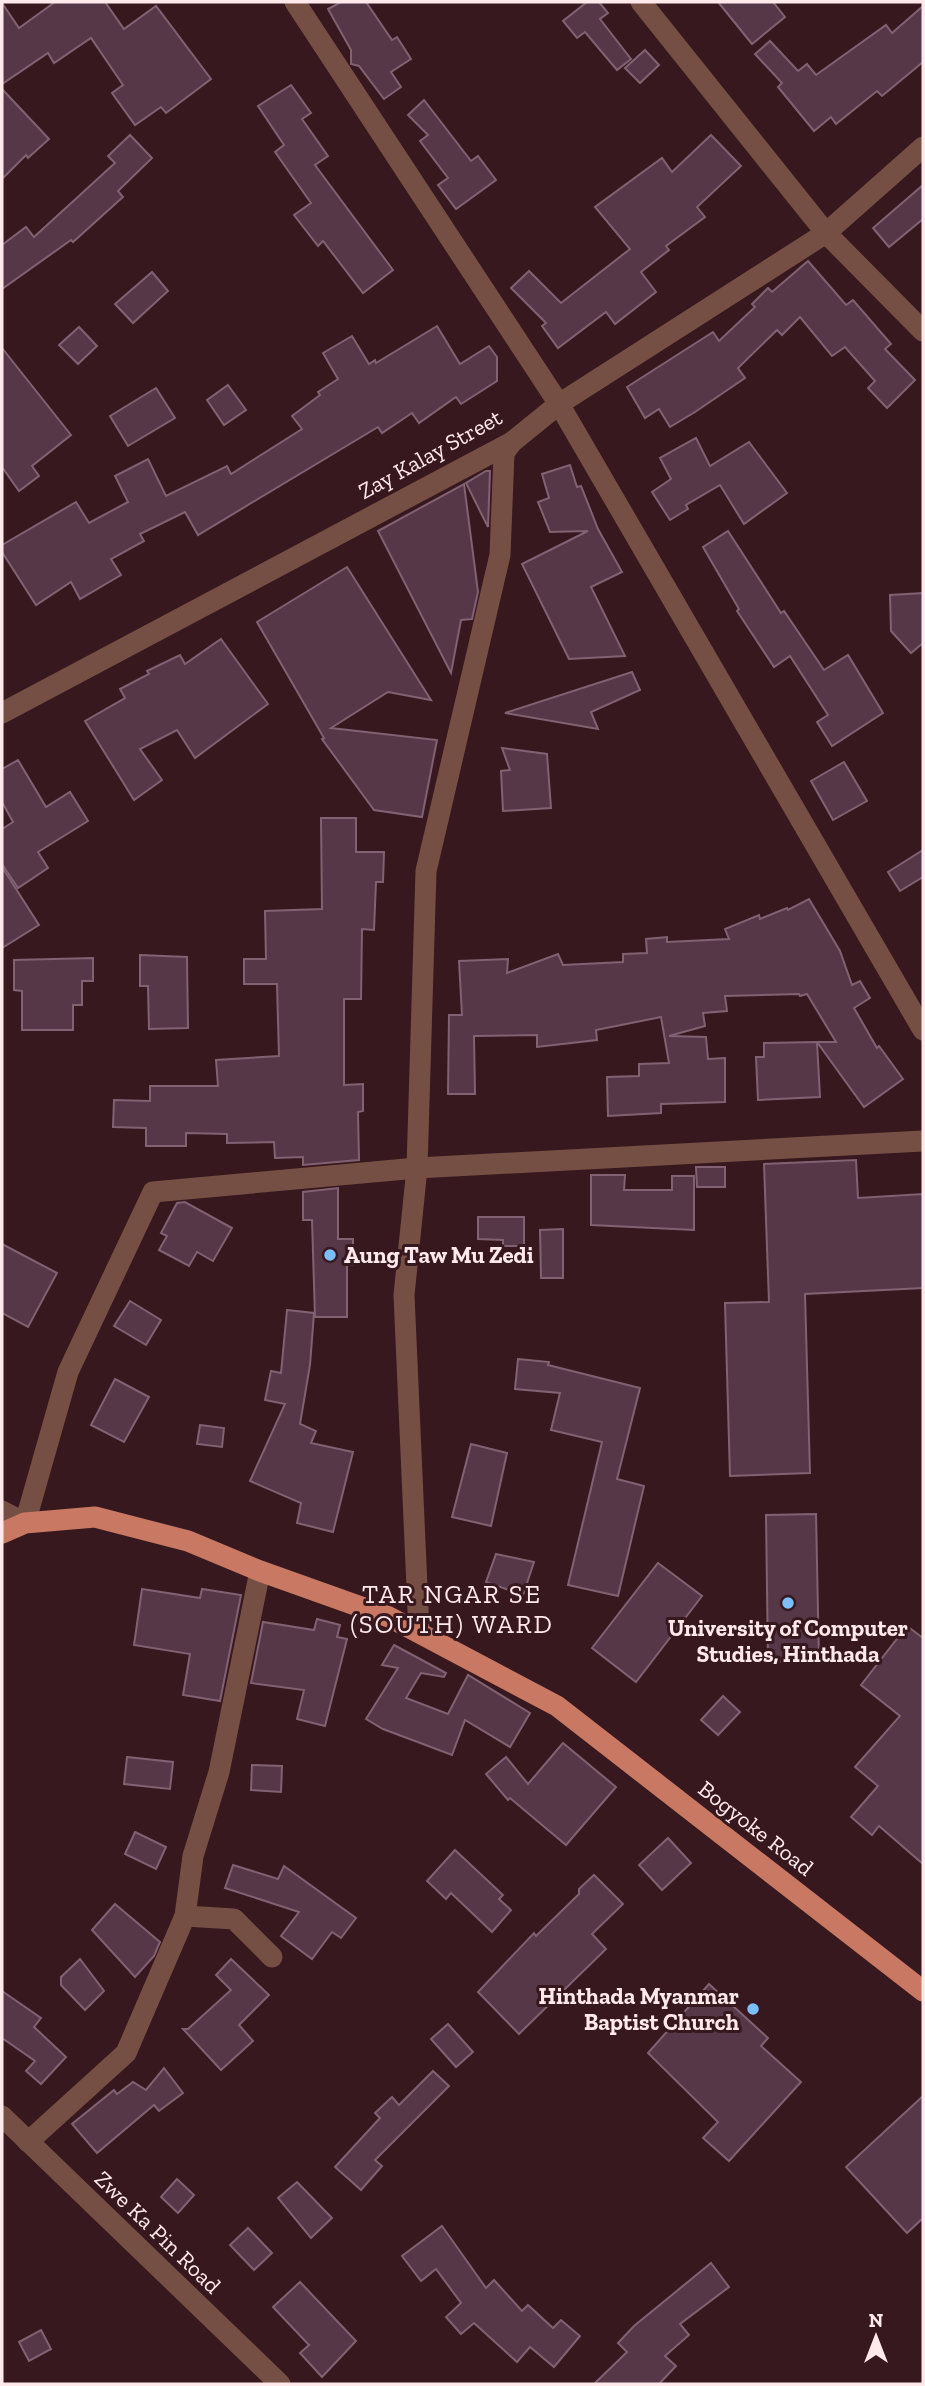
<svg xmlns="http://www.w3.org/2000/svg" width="925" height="2386" viewBox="0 0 925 2386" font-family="'Zilla Slab',serif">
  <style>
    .building { fill: #553747; stroke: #816172; stroke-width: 2 }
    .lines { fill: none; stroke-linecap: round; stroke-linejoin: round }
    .minor { stroke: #764f44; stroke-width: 21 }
    .primary { stroke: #c87863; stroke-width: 21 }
    .poi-dot { fill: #7cbef9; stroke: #37181e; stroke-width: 2.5 }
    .labels { text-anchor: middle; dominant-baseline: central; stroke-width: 6; stroke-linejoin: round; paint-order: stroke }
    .street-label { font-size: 23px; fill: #ffe9eb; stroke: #37181e }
    .poi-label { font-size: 23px; font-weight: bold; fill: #ffe9eb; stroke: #37181e; text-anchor: start }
    .quarter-label { font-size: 26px; letter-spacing: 2px; fill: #ffe9eb; stroke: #37181e }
  </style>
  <rect width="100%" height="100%" fill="#37181e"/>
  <!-- building -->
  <g class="building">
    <polygon points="55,2 105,2 124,29 156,6 211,79 166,113 161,107 135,125 112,93 123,85 91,38 54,63 48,53 2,84 2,3 19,28"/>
    <polygon points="341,2 366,2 392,40 397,37 411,59 391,72 401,87 384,99 359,66 351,64 351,50 328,9"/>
    <polygon points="587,2 599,2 608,13 600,19 631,59 617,70 585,32 577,38 563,21"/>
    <polygon points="718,2 773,2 785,17 752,44"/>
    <polygon points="923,6 923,62 882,96 877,91 836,124 831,117 814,131 778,87 782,83 755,54 770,41 798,71 807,64 816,75 886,25 892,33"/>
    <polygon points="645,50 659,65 640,83 625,68"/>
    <polygon points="291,85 311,113 302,119 328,156 315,165 393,270 363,293 323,241 318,246 294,215 311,203 275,152 284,145 258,106"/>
    <polygon points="2,89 49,139 28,158 26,155 2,179"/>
    <polygon points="424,100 471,161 478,156 496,180 456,209 438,185 448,178 420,141 428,135 408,115"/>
    <polygon points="130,135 152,158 118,191 123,197 73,242 71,240 2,289 2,245 26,227 34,237 115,163 108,156"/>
    <polygon points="711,135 741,166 697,207 705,217 666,246 669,250 641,272 656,292 615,324 606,312 558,348 542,326 546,323 511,288 529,271 561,303 630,249 595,207 662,158 672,172"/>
    <polygon points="923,185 923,219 889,247 873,228"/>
    <polygon points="808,261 846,305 853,300 891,344 885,349 915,380 887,408 868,388 875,381 845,347 832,356 800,317 782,335 777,330 738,368 745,378 695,412 670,427 659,409 645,418 627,387 713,332 719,341 755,307 752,304 768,288 772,292"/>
    <polygon points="152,272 168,291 133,323 115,304"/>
    <polygon points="437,326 460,364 489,346 497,357 497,381 461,404 456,397 419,423 412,413 382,433 378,427 198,535 185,512 140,534 144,541 111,559 121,575 80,599 71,582 36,605 2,552 2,545 76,502 89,523 128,502 115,476 148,459 166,496 227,466 231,474 302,429 292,416 320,395 318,392 338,379 323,353 352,336 369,364 375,360 376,363"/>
    <polygon points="79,327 97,346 78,364 59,345"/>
    <polygon points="2,348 71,435 32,466 39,476 19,491 2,467"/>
    <polygon points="228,385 246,410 224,425 207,400"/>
    <polygon points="156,388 175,418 128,446 110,416"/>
    <polygon points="696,438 710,466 749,442 787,493 744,524 720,485 686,505 688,509 670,520 652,492 671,479 660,458"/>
    <polygon points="570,465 577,487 581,486 598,529 622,572 591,587 625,656 569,659 522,564 588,531 550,532 538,502 549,498 542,474"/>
    <polygon points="486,471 490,471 488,527 466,483"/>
    <polygon points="464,484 478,592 472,619 461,620 451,673 378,531"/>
    <polygon points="728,531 781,613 784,611 824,670 848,655 883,713 832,746 817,722 828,715 790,656 774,667 737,611 739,609 703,547"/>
    <polygon points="347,567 431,700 388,692 331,728 437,740 422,817 374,810 322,739 324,738 257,622"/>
    <polygon points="923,593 923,643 911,653 891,631 890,595"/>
    <polygon points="221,639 268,704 195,758 177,730 140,749 162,780 134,800 85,721 125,698 120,689 149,674 147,671 180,655 185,664"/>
    <polygon points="632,672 640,690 591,712 598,729 505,713"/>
    <polygon points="502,748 547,754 551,808 503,811 501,771 510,770"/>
    <polygon points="18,760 46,807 70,792 88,821 38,852 48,868 18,888 2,864 2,829 13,822 2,802 2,769"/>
    <polygon points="844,762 867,801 833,820 811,781"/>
    <polygon points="321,818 356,818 356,852 384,852 383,882 376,882 374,930 362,929 361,999 344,999 344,1085 363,1084 363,1111 358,1112 359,1160 303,1165 303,1157 275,1158 274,1142 227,1143 227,1134 186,1133 186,1146 146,1146 146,1128 113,1127 114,1100 150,1101 150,1086 218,1086 216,1060 279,1056 277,984 244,984 244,959 266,959 265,911 322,909"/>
    <polygon points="923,850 923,877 900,891 888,872"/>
    <polygon points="2,867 39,925 2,948"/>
    <polygon points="809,899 840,951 852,985 860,981 870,998 854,1008 877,1048 879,1046 903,1079 864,1107 817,1042 836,1042 807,994 800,996 799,994 725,996 727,1011 703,1013 705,1026 669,1036 706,1037 708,1059 725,1058 725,1102 661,1104 661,1113 608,1116 607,1077 639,1076 639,1064 669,1063 661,1017 596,1030 597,1040 537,1047 537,1035 474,1036 475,1094 448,1094 449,1015 462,1015 459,961 508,959 507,973 558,954 563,965 623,962 623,954 647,953 646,939 667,937 667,942 729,939 725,929 759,915 760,919 787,908 788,910"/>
    <polygon points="140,955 187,957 188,1028 149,1029 148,986 140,986"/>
    <polygon points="93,958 93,981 82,981 82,1005 73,1005 73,1030 22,1030 22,991 14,990 14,960"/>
    <polygon points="817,1042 820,1097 758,1100 756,1057 764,1057 764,1043"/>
    <polygon points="856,1160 858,1198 923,1194 923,1288 805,1294 810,1473 730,1476 725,1303 769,1302 764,1164"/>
    <polygon points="696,1167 725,1167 725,1187 697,1187"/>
    <polygon points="591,1175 625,1175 624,1190 672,1190 672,1176 694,1176 694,1230 591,1225"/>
    <polygon points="338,1188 338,1239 353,1239 353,1265 347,1265 347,1317 315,1317 312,1220 303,1220 303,1192"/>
    <polygon points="185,1202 232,1228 213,1261 197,1252 189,1266 159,1250 167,1236 161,1233 177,1203"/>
    <polygon points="478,1217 524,1217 524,1246 503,1246 503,1240 478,1239"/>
    <polygon points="563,1229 563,1278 541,1278 540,1230"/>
    <polygon points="2,1244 57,1273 28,1327 2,1313"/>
    <polygon points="130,1301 161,1320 146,1345 114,1326"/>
    <polygon points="287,1310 314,1313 310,1365 300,1424 316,1431 311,1443 353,1452 333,1532 297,1523 301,1503 250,1481 285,1404 265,1400 271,1371 281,1373"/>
    <polygon points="518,1359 549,1362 548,1365 640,1388 617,1479 644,1486 618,1596 568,1585 602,1442 551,1430 560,1393 515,1389"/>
    <polygon points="115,1379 149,1397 124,1442 91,1425"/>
    <polygon points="200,1425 224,1428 222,1447 197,1444"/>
    <polygon points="471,1444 507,1453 491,1526 452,1517"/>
    <polygon points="816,1514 819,1661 768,1662 766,1515"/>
    <polygon points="496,1554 534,1562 523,1595 486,1582"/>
    <polygon points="658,1563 702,1596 636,1682 592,1648"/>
    <polygon points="142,1589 200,1598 202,1589 241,1595 220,1701 183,1695 190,1654 134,1645"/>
    <polygon points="317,1619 340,1625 337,1637 347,1639 325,1726 297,1719 304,1690 251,1683 263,1622 314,1630"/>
    <polygon points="907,1626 923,1638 923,1864 879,1826 872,1835 851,1817 878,1786 855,1767 900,1716 861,1685"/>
    <polygon points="394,1645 446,1673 444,1677 421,1673 406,1698 448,1714 468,1675 530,1713 510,1747 465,1720 452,1755 383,1729 366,1719 398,1668 382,1665"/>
    <polygon points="723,1696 740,1712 718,1735 701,1720"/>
    <polygon points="563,1743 616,1787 566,1845 510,1798 508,1800 486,1774 506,1757 528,1784"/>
    <polygon points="127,1757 173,1762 170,1789 124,1784"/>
    <polygon points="252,1765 282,1766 281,1792 251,1790"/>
    <polygon points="135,1832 166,1847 156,1869 125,1854"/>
    <polygon points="668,1838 691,1863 662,1890 639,1865"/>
    <polygon points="455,1850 503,1895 499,1899 511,1910 492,1932 451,1893 446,1899 427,1881"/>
    <polygon points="233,1865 278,1879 284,1866 356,1918 341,1938 332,1932 312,1959 281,1936 299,1912 225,1888"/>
    <polygon points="594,1875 623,1904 592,1934 606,1949 519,2034 478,1992 534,1933 536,1936 579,1894 579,1889"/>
    <polygon points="115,1904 160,1942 154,1956 135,1977 92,1930"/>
    <polygon points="80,1959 104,1991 85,2010 61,1985 61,1977"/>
    <polygon points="231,1959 269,1995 239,2025 253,2041 221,2070 183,2029 188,2029 231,1990 216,1975"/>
    <polygon points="709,1984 768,2038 761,2046 801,2082 729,2161 703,2138 718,2122 648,2053"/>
    <polygon points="2,1991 41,2018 34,2027 66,2057 41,2084 26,2071 35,2061 2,2038"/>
    <polygon points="448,2024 473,2052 456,2067 431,2039"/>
    <polygon points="164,2068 183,2093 159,2111 154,2105 97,2153 72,2124 114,2090 117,2094 133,2082 146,2090"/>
    <polygon points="433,2071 449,2086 375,2160 382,2166 361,2190 335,2167 380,2118 375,2113 392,2097 399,2105"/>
    <polygon points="923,2096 923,2218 907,2233 846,2167"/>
    <polygon points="177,2179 194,2195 178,2213 161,2197"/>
    <polygon points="297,2182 332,2218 311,2238 278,2198"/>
    <polygon points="442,2226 486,2288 494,2280 522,2311 528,2305 553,2328 561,2320 580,2336 554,2367 530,2347 517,2362 474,2323 461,2334 446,2317 461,2303 436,2269 421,2281 402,2256"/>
    <polygon points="248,2228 272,2253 254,2270 230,2245"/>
    <polygon points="711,2263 729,2287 680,2324 689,2335 665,2356 676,2366 659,2384 594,2384 627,2352 618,2343 634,2326"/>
    <polygon points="300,2282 356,2341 322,2377 300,2353 309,2345 273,2307"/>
    <polygon points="41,2330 51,2349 29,2361 19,2342"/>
  </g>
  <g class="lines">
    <!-- minor -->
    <g class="minor">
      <polyline points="295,2 559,404 923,1030"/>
      <polyline points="641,2 826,233 923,331"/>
      <polyline points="2,713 512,442 559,404 826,233 923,147"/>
      <polyline points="2,1511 25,1523 68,1372 153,1192 417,1168 923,1141"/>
      <polyline points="419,1632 404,1295 417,1168 426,871 500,555 504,453 512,442"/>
      <polyline points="185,1916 234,1919 272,1957"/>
      <polyline points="2,2116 280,2384"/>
      <polyline points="28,2142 126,2053 185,1916 193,1856 219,1772 260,1571"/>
    </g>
    <!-- primary -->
    <polyline class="primary" points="2,1533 25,1523 95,1517 188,1541 260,1571 389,1617 557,1706 923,1991"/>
  </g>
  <!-- markers -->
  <g class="poi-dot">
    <circle cx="330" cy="1255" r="7"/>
    <circle cx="788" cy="1603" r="7"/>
    <circle cx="753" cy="2009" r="7"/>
  </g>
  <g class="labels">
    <!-- street labels -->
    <g class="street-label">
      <text transform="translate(430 454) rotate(-29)">Zay Kalay Street</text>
      <text transform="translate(756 1828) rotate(38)">Bogyoke Road</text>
      <text transform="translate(158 2232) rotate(44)">Zwe Ka Pin Road</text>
    </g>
    <!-- poi labels -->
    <g class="poi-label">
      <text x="344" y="1255">Aung Taw Mu Zedi</text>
      <text x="788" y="1628" text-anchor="middle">University of Computer<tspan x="788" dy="26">Studies, Hinthada</tspan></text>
      <text x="739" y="1996" text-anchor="end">Hinthada Myanmar<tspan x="739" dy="26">Baptist Church</tspan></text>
    </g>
    <!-- quarter labels -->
    <g class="quarter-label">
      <text x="452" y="1594">TAR NGAR SE<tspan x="452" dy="30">(SOUTH) WARD</tspan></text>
    </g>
  </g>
  <!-- border -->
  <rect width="925" height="2386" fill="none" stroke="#ffe9eb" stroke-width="7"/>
  <!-- north arrow -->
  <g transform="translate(876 2337)" stroke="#37181e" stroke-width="5" paint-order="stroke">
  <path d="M0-5L12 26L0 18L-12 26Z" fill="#ffe9eb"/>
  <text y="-10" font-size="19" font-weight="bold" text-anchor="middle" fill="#ffe9eb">N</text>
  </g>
</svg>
